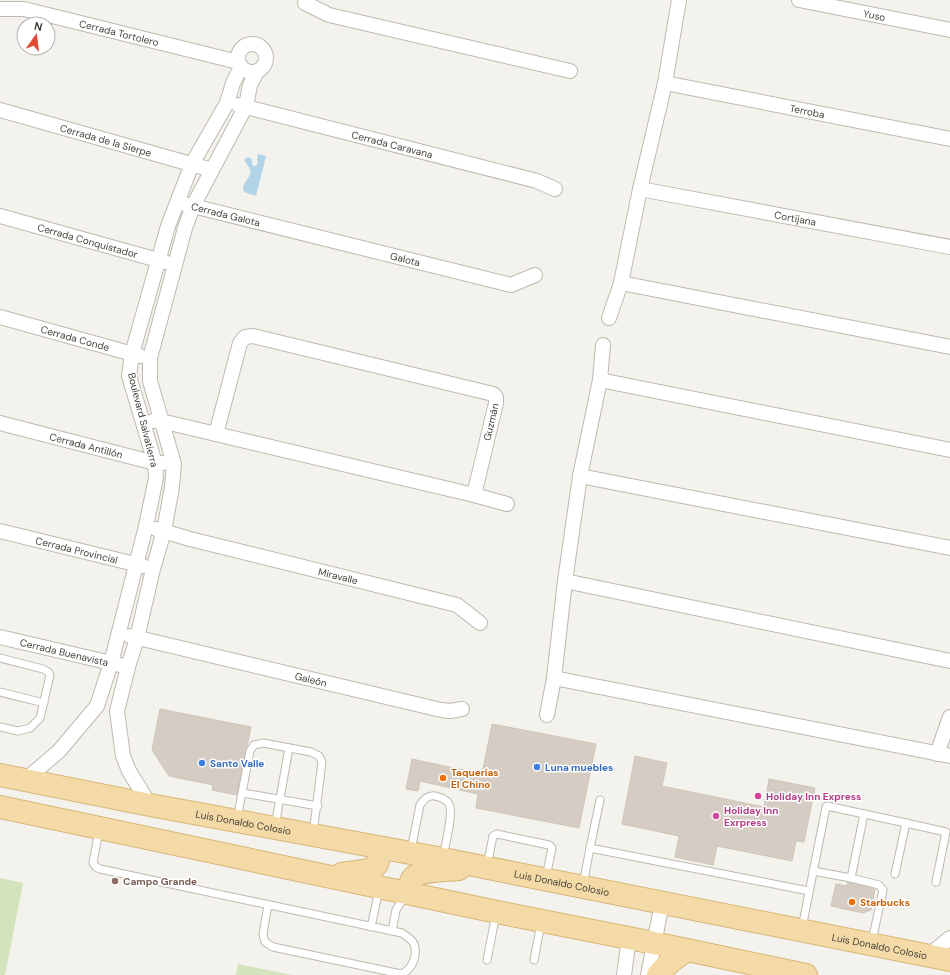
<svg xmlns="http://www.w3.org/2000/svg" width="950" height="975" viewBox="0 0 950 975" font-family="'DM Sans',sans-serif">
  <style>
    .green { fill: #d3e3bb }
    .water { fill: #b1d4e9 }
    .building { fill: #d5cdc3; stroke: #cfc4b7 }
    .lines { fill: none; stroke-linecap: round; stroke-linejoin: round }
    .lane-casing { stroke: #bfb9b0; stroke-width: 9 }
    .street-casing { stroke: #bfb9b0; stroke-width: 16 }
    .primary-casing { stroke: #d7b678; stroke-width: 24 }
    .lane { stroke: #fff; stroke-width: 7 }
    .street { stroke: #fff; stroke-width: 14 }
    .primary { stroke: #f3daa7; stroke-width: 22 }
    .shop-dot { fill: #3f7fe0; stroke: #fff; stroke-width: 1.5 }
    .food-dot { fill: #e8710a; stroke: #fff; stroke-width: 1.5 }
    .hotel-dot { fill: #d1479c; stroke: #fff; stroke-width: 1.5 }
    .education-dot { fill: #8d6e63; stroke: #fff; stroke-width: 1.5 }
    .labels { text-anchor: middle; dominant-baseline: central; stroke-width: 3; stroke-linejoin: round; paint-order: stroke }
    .street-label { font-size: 10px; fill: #48423b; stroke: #fff }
    .shop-label { font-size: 10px; font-weight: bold; fill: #366cbe; stroke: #fff; text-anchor: start }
    .food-label { font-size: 10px; font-weight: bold; fill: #c56008; stroke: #fff; text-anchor: start }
    .hotel-label { font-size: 10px; font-weight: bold; fill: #b23c85; stroke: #fff; text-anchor: start }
    .education-label { font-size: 10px; font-weight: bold; fill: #785e54; stroke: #fff; text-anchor: start }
  </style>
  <rect width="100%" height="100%" fill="#f4f2ec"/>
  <!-- green -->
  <g class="green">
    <polygon points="0,878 23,883 5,975 0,975"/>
    <polygon points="238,964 292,975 236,975"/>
  </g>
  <!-- water -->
  <path class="water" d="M258 154 266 156 256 196 244 192 243 186C250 174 255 174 244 160L248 157 252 159V165L256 166 258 163 257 160Z"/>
  <!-- building -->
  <g class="building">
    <polygon points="160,709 251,727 237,795 212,790 213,785 169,776 152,750"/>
    <polygon points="492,724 596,744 579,828 476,808 478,794 420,781 418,791 406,789 412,759 482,774"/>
    <polygon points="635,756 667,763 662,786 764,807 769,779 815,788 804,842 796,841 792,861 717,846 713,865 675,857 679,836 622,824"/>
    <polygon points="848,882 875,889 871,910 863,913 831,906 836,884 847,886"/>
  </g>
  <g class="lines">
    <!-- lane casing -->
    <g class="lane-casing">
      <g id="lane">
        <polyline points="0,658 43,669 48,672 50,675 40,718 30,728 18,731 0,727"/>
        <polyline points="0,692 44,703"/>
        <polyline points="243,793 318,806"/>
        <polyline points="600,800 590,848 809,891"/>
        <polyline points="237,819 250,751 254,745 263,743 311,752 319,756 322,762 313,834"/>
        <polyline points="906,823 946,832 936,882"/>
        <polyline points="275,826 289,748"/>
        <path d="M99 830 93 863 96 867 100 869 402 933C406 936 412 939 414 944 418 956 412 970 401 974L273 947 265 942 263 934 268 905"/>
        <path d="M411 850 420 805C424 799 428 795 435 796 440 797 446 799 449 804 454 812 445 846 443 857"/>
        <polyline points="487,866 493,836 497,834 549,845 552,848 546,877"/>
        <polyline points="813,871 851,878 864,814"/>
        <polyline points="851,878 879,885 883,890 872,941"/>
        <polyline points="583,885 590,848"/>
        <polyline points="371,927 379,890"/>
        <polyline points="802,928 826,807 827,806 906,823 895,874"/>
        <polyline points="392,931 396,910 405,896"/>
        <polyline points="487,960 496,914"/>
        <polyline points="534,960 541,923"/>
      </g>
    </g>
    <!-- street casing -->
    <g class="street-casing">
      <g id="street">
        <polyline points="306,0 305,3 329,15 570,71"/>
        <polyline points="679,0 665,83 640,189 621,283 950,347"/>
        <path id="s1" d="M799 0 950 30"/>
        <path id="s2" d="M0 9H24L238 62"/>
        <circle cx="252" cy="58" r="14"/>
        <path id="s3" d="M665 83 950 139"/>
        <path id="s4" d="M238 105 537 181 555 189"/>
        <path id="s5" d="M0 110 212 170"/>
        <path id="s6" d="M640 189 950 247"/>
        <path id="s7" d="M185 204 511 285 535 275"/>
        <path id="s8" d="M0 216 165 262"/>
        <path id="s9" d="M0 317 140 356"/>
        <polyline points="609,318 621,283"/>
        <polyline points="600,380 950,450"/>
        <polyline points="153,421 161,421 474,495 507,504"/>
        <path id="s10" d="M0 423 155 463H163"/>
        <polyline points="216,434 240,343 245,337 253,336 493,394 496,397 496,403 474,495"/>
        <polyline points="580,476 950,548"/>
        <path id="s11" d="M156 529 190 539 457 605 480 623"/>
        <path id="s12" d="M0 531 143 566"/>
        <polyline points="565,581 950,661"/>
        <path id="s13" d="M130 636 441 710 450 711 462 709"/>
        <path id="s14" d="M0 637 120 665"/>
        <polyline points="554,678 950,756"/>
        <polyline points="547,715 554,678 565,581 580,476 600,380 603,345"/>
        <polyline points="937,754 950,717"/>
        <polyline points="24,781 59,751 97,706 111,663 146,526 156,478 155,463 129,376 132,354 168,226 192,164 227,103 233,83 241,67"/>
        <polyline points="150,805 129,771 123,756 117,711 128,667 137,638 153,569 164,531 172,487 174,464 150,381 150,358 185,228 193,206 246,106 250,85 257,72"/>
        <polyline points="928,956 950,938"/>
        <polyline points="624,975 629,938"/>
        <polyline points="648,975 662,903"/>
      </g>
    </g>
    <!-- primary casing -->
    <g class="primary-casing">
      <g id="primary">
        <path id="s15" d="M0 775 150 805 443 859 950 960"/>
        <polyline points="0,807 497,912 654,943 806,975"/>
        <polyline points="342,874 371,870 377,864 382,848"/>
        <path d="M408 893C409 888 410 881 413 878 419 870 449 870 459 869"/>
        <path d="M658 975C666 964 676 957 688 950"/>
      </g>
    </g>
    <!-- lane -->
    <use href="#lane" class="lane"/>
    <!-- street -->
    <use href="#street" class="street"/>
    <!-- primary -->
    <use href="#primary" class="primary"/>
  </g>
  <!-- markers -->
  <g class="shop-dot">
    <circle cx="202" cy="763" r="4"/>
    <circle cx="537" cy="767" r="4"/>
  </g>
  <g class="food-dot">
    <circle cx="443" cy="778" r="4"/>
    <circle cx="852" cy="902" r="4"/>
  </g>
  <g class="hotel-dot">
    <circle cx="758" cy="796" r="4"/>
    <circle cx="716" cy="816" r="4"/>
  </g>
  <circle class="education-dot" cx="115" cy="881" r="4"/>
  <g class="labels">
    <!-- street labels -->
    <g class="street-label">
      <text stroke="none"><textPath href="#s1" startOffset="77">Yuso</textPath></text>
      <text stroke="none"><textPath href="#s2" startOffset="122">Cerrada Tortolero</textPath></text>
      <text stroke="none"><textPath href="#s3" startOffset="145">Terroba</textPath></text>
      <text stroke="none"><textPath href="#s5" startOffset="110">Cerrada de la Sierpe</textPath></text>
      <text stroke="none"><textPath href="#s4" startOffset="159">Cerrada Caravana</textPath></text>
      <text stroke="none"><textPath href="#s7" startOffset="42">Cerrada Galota</textPath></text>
      <text stroke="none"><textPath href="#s6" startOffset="158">Cortijana</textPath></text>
      <text stroke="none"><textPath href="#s8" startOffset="91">Cerrada Conquistador</textPath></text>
      <text stroke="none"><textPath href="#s7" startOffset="227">Galota</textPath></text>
      <text stroke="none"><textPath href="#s9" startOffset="78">Cerrada Conde</textPath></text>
      <text transform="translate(143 420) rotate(76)">Boulevard Salvatierra</text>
      <text transform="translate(491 422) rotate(-77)">Guzmán</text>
      <text stroke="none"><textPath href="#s10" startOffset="89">Cerrada Antillón</textPath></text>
      <text stroke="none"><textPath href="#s12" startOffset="79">Cerrada Provincial</textPath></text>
      <text stroke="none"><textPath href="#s11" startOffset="188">Miravalle</textPath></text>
      <text stroke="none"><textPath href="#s14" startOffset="66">Cerrada Buenavista</textPath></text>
      <text stroke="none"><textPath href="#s13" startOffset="186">Galeón</textPath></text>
      <text stroke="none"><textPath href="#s15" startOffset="248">Luis Donaldo Colosio</textPath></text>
      <text stroke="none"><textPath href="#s15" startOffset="572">Luis Donaldo Colosio</textPath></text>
      <text stroke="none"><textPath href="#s15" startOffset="896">Luis Donaldo Colosio</textPath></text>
    </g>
    <!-- shop labels -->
    <g class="shop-label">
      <text x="210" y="763">Santo Valle</text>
      <text x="545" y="767">Luna muebles</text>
    </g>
    <!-- food labels -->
    <g class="food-label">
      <text x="451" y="772">Taquerías<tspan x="451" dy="12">El Chino</tspan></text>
      <text x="860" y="902">Starbucks</text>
    </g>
    <!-- hotel labels -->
    <g class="hotel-label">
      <text x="766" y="796">Holiday Inn Express</text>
      <text x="724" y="810">Holiday Inn<tspan x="724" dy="12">Exrpress</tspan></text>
    </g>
    <!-- education labels -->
    <g class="education-label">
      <text x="123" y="881">Campo Grande</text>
    </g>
  </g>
  <!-- north arrow -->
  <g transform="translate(36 36) rotate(14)"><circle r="19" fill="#ffffff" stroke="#b6b3b1"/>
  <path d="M0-3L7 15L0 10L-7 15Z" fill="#e14937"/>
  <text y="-6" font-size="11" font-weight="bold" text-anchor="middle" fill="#48423b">N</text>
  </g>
</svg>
